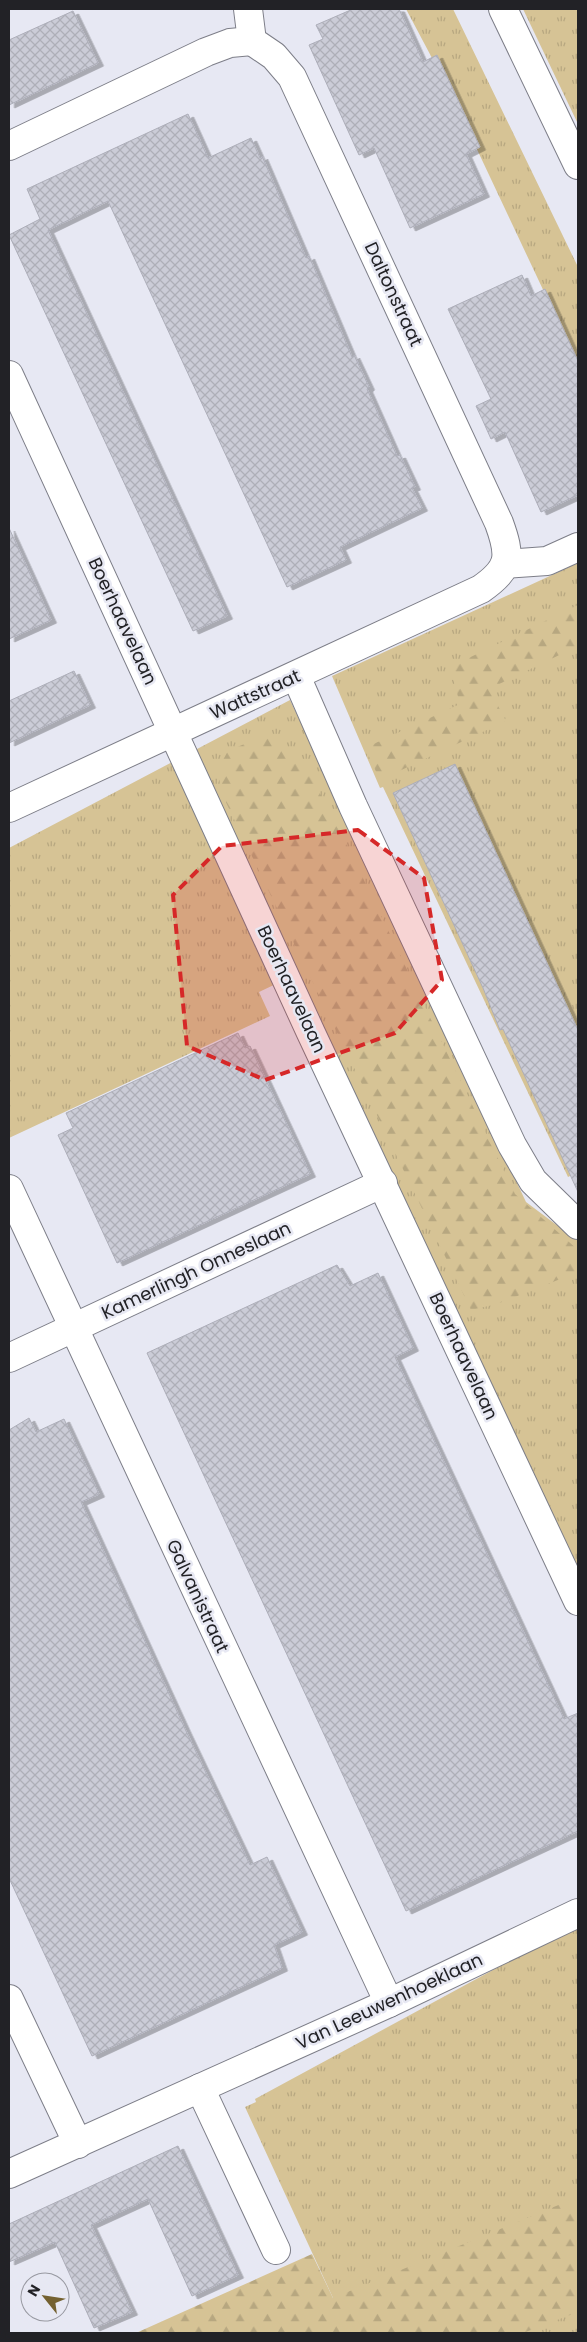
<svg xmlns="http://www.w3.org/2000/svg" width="587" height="2342" viewBox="0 0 587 2342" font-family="Poppins,sans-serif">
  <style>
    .grass { fill: url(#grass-tufts) }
    .forest { fill: url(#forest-firs) }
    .building { fill: url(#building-cross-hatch); stroke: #adaeb9; filter: url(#shadow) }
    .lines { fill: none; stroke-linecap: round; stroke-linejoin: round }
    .minor-casing { stroke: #7d7e88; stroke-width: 30 }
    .major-casing { stroke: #7d7e88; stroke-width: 30 }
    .minor { stroke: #fff; stroke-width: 28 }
    .major { stroke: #fff; stroke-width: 28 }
    .marked { fill: #d62828; fill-opacity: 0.2; stroke: #d62828; stroke-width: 4; stroke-dasharray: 10 6; stroke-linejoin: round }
    .labels { text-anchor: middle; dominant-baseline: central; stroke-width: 5; stroke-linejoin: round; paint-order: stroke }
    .street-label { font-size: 18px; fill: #222226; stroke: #e7e8f3 }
  </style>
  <defs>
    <pattern id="grass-tufts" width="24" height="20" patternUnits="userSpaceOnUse" patternTransform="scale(1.25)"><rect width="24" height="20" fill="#d6c395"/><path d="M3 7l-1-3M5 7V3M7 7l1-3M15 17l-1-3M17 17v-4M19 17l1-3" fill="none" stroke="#b7a780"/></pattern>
    <pattern id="forest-firs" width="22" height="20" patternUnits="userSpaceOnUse" patternTransform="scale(1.25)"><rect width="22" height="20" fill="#d6c395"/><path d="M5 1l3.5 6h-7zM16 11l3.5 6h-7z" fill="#b7a780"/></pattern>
    <pattern id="building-cross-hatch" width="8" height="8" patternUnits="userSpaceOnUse" patternTransform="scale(1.25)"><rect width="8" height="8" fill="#cbccd7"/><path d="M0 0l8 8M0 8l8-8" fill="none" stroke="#aeafb8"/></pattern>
    <filter id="shadow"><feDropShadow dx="5.5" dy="3" stdDeviation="0" flood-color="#0004"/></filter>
  </defs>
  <rect width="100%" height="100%" fill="#e7e8f3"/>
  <!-- grass -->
  <g class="grass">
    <polygon points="406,9 453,9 578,267 578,364 450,92"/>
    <polygon points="523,9 578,9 578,124"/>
    <polygon points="578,563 578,1172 568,1177 383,787 380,788 332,676"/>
    <polygon points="290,700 526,1202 578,1241 578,1580 278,983 259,992 270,1016 9,1138 9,848"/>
    <polygon points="578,1924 578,2333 383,2333 333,2298 245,2107 256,2102 255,2099"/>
  </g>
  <!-- forest -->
  <g class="forest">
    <polygon points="578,605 578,646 489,689 506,721 380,780 365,748 460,704 450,667"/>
    <polygon points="268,734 279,737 306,767 347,845 515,1194 578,1250 578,1272 497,1304 471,1310 221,792 218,769 228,751"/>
    <polygon points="578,2197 578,2312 523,2333 136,2333 312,2254 333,2298"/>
  </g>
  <!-- building -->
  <g class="building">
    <polygon points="353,9 399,9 423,62 437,55 480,147 466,154 484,194 410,228 374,148 359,155 309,45 323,39 316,25"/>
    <polygon points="73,11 98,63 9,105 9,40"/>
    <polygon points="188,114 208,158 251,138 260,158 262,156 306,258 309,256 352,357 354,355 362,372 369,387 367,389 397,456 400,455 415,487 412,488 422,508 340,547 346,560 287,587 108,201 48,230 227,616 193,631 9,235 40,219 27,189"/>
    <polygon points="522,275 531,296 545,289 578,361 578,495 541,512 505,432 491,439 483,421 476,406 491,399 448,309"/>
    <polygon points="9,528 51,620 9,639"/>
    <polygon points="74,671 90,705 9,743 9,701"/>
    <polygon points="455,764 578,1030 578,1192 503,1029 500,1030 483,988 393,793"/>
    <polygon points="238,1033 245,1048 250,1046 310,1174 117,1263 58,1135 73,1128 66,1113"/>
    <polygon points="337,1265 350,1286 378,1273 413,1348 395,1357 564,1719 578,1713 578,1831 406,1911 147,1353"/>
    <polygon points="29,1418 36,1432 64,1419 99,1494 81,1502 186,1731 250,1865 267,1857 302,1932 274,1945 282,1968 92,2056 9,1878 9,1430"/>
    <polygon points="178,2146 238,2275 192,2296 148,2199 91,2225 132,2312 94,2328 55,2242 9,2262 9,2224"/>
  </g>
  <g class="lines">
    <!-- minor casing -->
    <g class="minor-casing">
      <g id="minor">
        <polyline points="9,146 206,52 230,43 252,41"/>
        <polyline points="9,375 311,1033 578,1601"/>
        <polyline points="505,564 547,561 578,547"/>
        <polyline points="296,676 353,806 512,1145 533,1181 578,1225"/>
        <path d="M9 808 481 589C511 568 511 556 499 523L292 77 274 56 252 41 248 9"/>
        <polyline points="9,1189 389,2003"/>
        <polyline points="9,1358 383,1183"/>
        <polyline points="9,1999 78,2144"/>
        <polyline points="200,2088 276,2250"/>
        <polyline points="9,2174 389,2003 578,1913"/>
      </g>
    </g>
    <!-- major casing -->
    <g class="major-casing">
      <polyline id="major" points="503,9 578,165"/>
    </g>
    <!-- minor -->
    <use href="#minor" class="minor"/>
    <!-- major -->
    <use href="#major" class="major"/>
  </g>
  <!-- marked area -->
  <path class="marked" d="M358 830 424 878 442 980 395 1033 265 1080 187 1046 173 895 222 846Z"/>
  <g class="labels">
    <!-- street labels -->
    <g class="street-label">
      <text transform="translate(394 294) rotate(65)">Daltonstraat</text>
      <text transform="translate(123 621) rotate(65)">Boerhaavelaan</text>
      <text transform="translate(255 694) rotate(-24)">Wattstraat</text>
      <text transform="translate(292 989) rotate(65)">Boerhaavelaan</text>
      <text transform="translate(196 1270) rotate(-25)">Kamerlingh Onneslaan</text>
      <text transform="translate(464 1356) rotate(65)">Boerhaavelaan</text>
      <text transform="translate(198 1596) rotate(65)">Galvanistraat</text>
      <text transform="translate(389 2001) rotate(-25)">Van Leeuwenhoeklaan</text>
    </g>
  </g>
  <!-- border -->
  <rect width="587" height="2342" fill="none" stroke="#222226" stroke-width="20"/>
  <!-- north arrow -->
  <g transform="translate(45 2297) rotate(300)"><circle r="24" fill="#e7e8f3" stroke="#9899a1"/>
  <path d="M0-4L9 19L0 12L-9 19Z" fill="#746130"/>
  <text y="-8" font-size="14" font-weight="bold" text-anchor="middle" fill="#222226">N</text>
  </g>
</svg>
